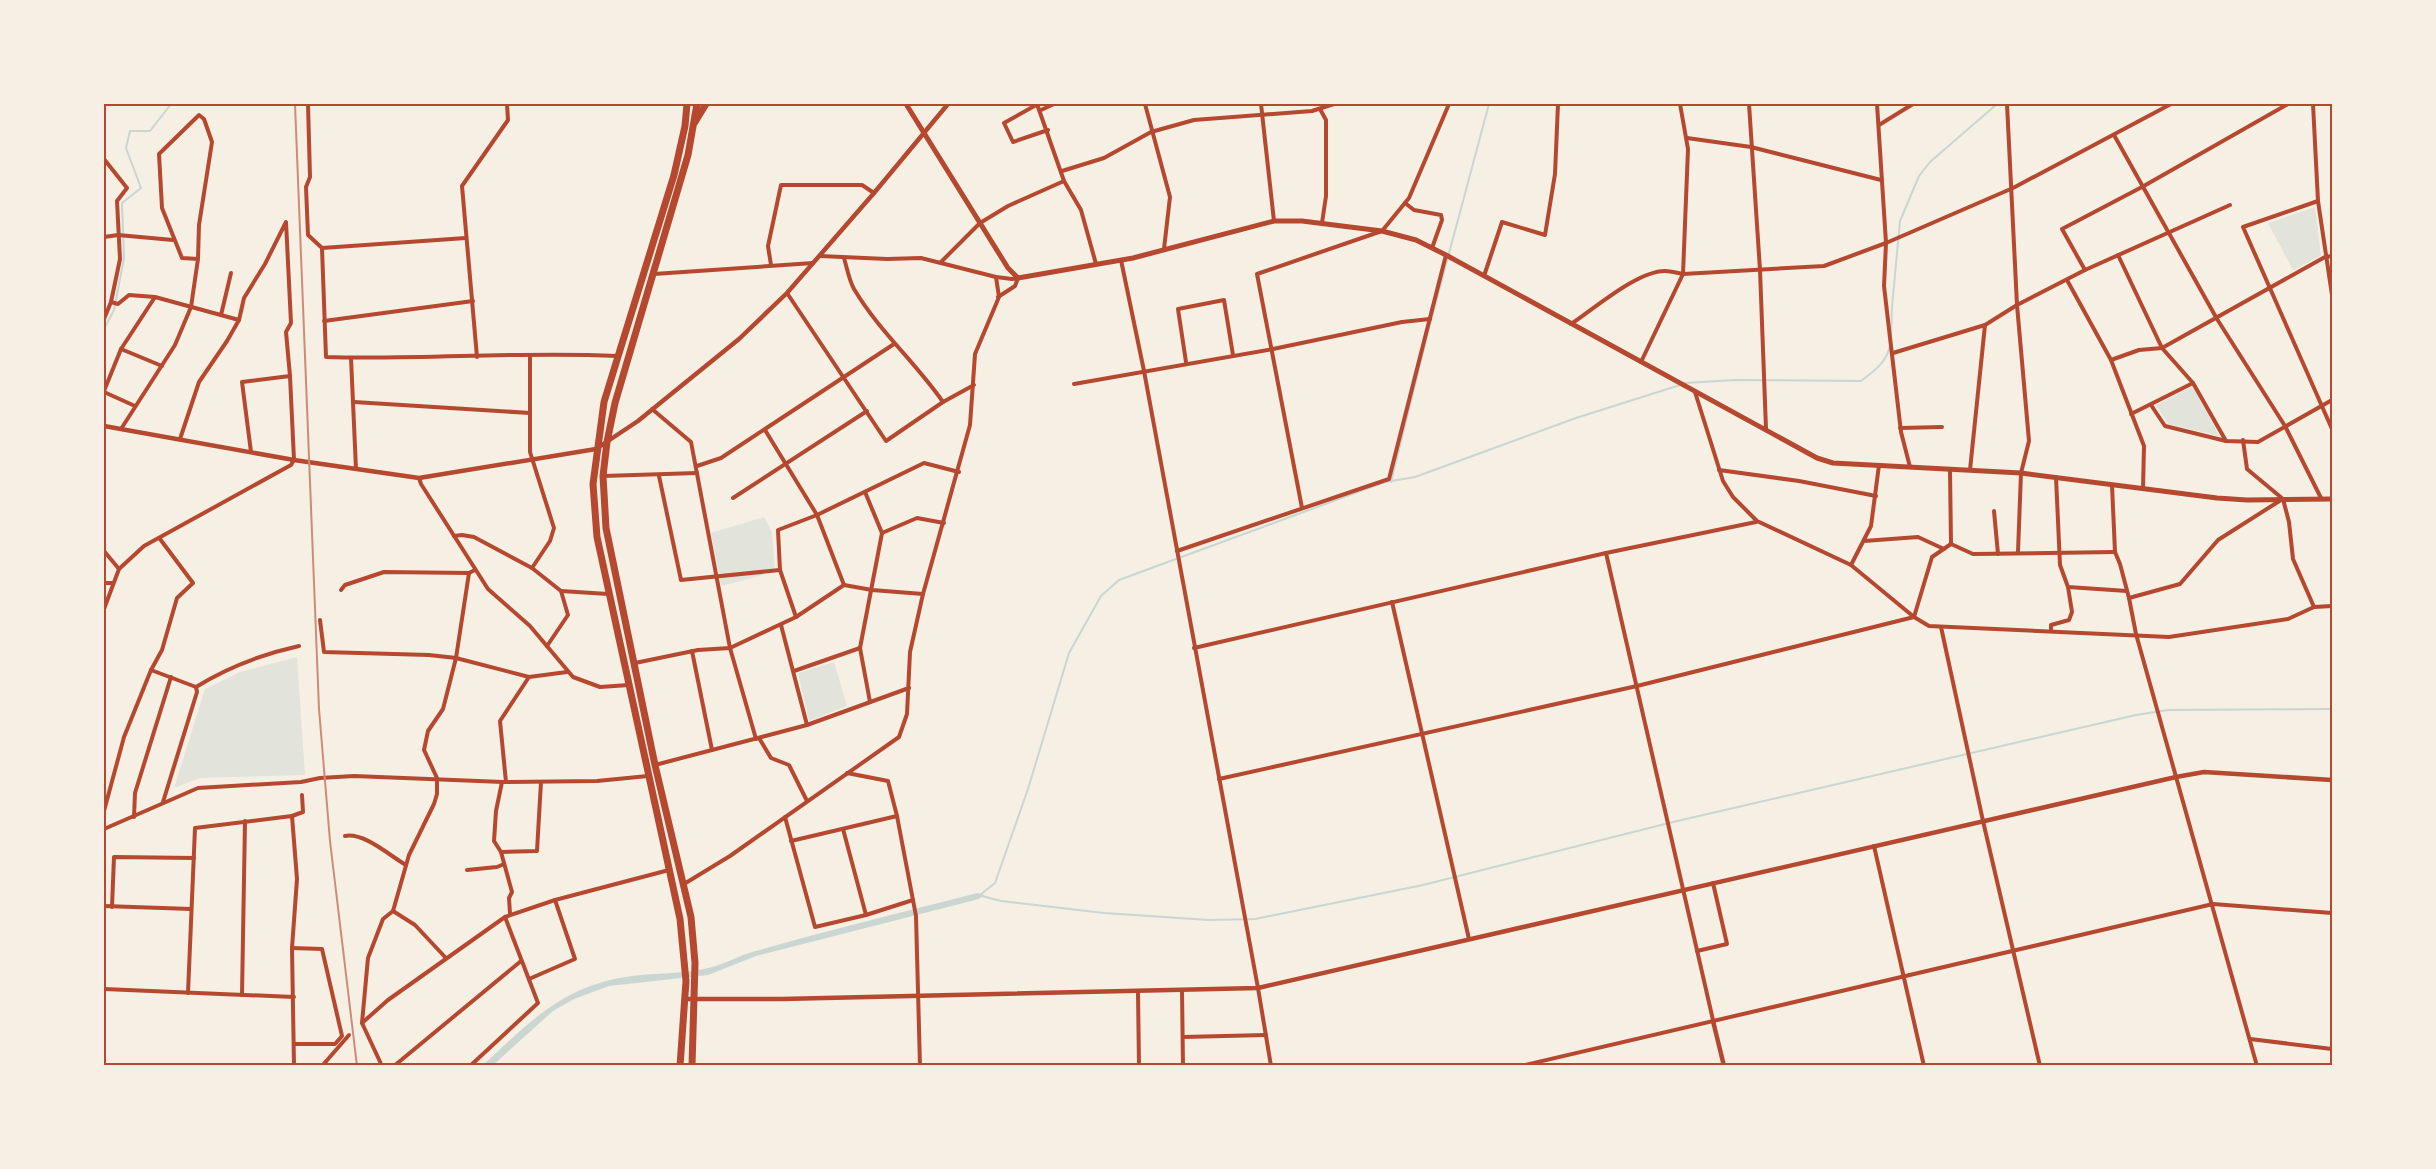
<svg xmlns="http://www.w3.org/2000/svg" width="2436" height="1169" viewBox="0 0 2436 1169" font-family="Inter,sans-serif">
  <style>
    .green { fill: #e2e4dc }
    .water { fill: #c9d6d2 }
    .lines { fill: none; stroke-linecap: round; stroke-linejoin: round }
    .stream { stroke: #c9d6d2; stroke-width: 2 }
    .minor { stroke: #b5482f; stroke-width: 4 }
    .tertiary { stroke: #b5482f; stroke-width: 4.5 }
    .secondary { stroke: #b5482f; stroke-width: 5 }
    .trunk { stroke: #b5482f; stroke-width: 7 }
    .rail { stroke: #cf8b77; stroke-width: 2 }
    .neatline { fill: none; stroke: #b5482f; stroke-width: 2 }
  </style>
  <rect width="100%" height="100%" fill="#f6efe4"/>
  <!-- green -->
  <g class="green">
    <polygon points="2315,207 2321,256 2293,270 2268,223"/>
    <polygon points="2193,386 2219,436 2168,424 2156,405"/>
    <polygon points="764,517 772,532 775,572 721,586 711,533"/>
    <polygon points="297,657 305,775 200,778 174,788 205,689 240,672"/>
    <polygon points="834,662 847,706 809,721 798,673"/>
  </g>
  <!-- water -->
  <path class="water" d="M977 893 985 895 979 899 756 956 708 975 609 986 574 999 553 1011 493 1065 482 1066C530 1022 563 985 632 976 656 973 681 974 704 969 722 966 739 955 756 951 829 930 904 912 977 893Z"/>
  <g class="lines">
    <!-- stream -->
    <g class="stream">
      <polyline points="104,329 114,310 124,258 122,203 141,188 126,148 130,131 150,131 171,104"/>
      <polyline points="1891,338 1892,307 1900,221 1919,176 1930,162 1997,104"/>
      <path d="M1685 383 1735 380 1861 381C1874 371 1886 363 1890 346"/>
      <polyline points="1391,482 1429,328 1489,104"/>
      <polyline points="980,895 995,883 1028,789 1069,653 1101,596 1119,580 1385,482 1415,477 1576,418 1680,385"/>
      <polyline points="982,896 1001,901 1104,913 1209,920 1255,919 1423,885 1673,822 2136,715 2168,710 2332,709"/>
    </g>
    <!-- minor -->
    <g class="minor">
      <path d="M308 104 310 177 306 187 308 235 322 248 326 357C423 360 521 351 617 356"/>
      <polyline points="1037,104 1064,181 1081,210 1096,264"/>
      <polyline points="1038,104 1004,123 1013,142 1048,130"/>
      <polyline points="1145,104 1170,197 1164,249"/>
      <polyline points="1261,104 1274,221"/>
      <polyline points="1749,104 1760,270 1766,429"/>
      <polyline points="1877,104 1886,243 1884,286 1901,432 1910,467"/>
      <polyline points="2007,104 2017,305 2029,441 2021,473 2018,552"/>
      <polyline points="2313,104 2318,201 2332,295"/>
      <polyline points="1320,109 1326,120 1326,196 1322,223"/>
      <polyline points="1041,110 1054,104"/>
      <polyline points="1879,125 1913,104"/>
      <polyline points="2114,135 2217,319 2285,426 2321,498"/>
      <polyline points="1687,138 1751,147 1881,180"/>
      <polyline points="104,159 127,188 117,201 120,259 111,302 104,319"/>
      <polyline points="1062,171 1104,158 1151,132 1194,120 1312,111 1334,104"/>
      <polyline points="2318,201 2243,227 2332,429"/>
      <polyline points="1405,203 1414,210 1441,215 1442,220 1432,248"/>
      <polyline points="104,237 118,235 173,240"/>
      <polyline points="322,248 466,238"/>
      <polyline points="2118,255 2162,348 2193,383 2226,441"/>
      <polyline points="820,256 887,259 921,258 996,277 1012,279 1018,278 1015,286 998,297"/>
      <path d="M844 258C847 268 849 280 854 289 879 331 916 363 943 402"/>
      <polyline points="1121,260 1144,371 1258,988 1271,1066"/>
      <polyline points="941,262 980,223 1008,206 1064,181"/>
      <polyline points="771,265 768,246 781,185 862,185 874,193"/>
      <polyline points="2085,270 2062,229 2142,187 2288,104"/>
      <polyline points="654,274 813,263"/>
      <polyline points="1484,276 1502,222 1545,235 1555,174 1558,104"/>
      <polyline points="2067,280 2111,360 2144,446 2143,489"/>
      <polyline points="787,293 886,441 943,402 974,385"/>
      <polyline points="111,302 118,304 129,295 155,297 239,320 227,341 199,382 180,439"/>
      <polyline points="221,315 231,273"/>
      <polyline points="239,320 244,298 265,264 286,222 291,323 286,332 290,376"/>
      <polyline points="324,321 473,301"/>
      <path d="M1571 324C1594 309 1637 271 1665 271 1671 271 1677 273 1683 274L1824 266 1886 243 2013 188 2171 104"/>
      <polyline points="121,349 162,366"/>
      <polyline points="1893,353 1985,325 2017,305 2085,270 2230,205"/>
      <polyline points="530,356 530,452 554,528 550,541 532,568"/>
      <polyline points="477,357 462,186 508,120 507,104"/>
      <polyline points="351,358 356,469"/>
      <polyline points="2111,360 2139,350 2162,348 2325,257 2332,256"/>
      <polyline points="1186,362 1178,309 1224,300 1233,355"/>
      <polyline points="1641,362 1683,274 1688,149 1680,104"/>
      <polyline points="1074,384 1273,349 1402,322 1430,319"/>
      <polyline points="104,391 121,349 155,297"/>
      <polyline points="104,392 135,406"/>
      <polyline points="1695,392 1723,481 1733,497 1757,521 1851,565 1914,617 1929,626 2169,637 2288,619 2314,607 2332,606"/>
      <polyline points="354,402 530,413"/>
      <polyline points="2151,405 2165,426 2226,441 2258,442 2332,400"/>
      <polyline points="652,409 691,442 730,648 756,739"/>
      <polyline points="2131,414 2193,383"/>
      <polyline points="1900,428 1942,427"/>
      <polyline points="121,429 175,345 191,307 198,259 199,225 212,142 204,119 199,115 159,154 162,208 182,258 198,259"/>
      <polyline points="765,430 817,515 844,585"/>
      <polyline points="2243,440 2247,469 2283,499 2289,522 2293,559 2314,607"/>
      <polyline points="697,466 721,458 894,344"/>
      <polyline points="1719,470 1799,481 1876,496"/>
      <polyline points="1950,470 1951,544"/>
      <polyline points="1970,470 1985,325"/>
      <polyline points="603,476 697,473"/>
      <polyline points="659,476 681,580 780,570 796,617"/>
      <polyline points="2056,477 2060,565 2068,587 2127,591"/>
      <polyline points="419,478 421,484 488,589 530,626 573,677 600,687 629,685"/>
      <polyline points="2112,485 2115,552 2120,564 2129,598 2136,634 2257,1066"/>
      <polyline points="865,492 882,533 860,648 870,702"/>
      <polyline points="733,498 867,411"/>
      <polyline points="1302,508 1257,274 1382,231 1409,198 1449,104"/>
      <polyline points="1994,511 1998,554"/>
      <polyline points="882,533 917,518 944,523"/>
      <polyline points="454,536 462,535 474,537 532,568 561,591 568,615 547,646"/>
      <polyline points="1864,541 1918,537 1944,549"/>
      <polyline points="1951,544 1973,554 2115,552"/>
      <polyline points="104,551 119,569"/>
      <polyline points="1177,551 1389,479 1446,255"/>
      <polyline points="1606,553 1713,1020"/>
      <polyline points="1851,565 1871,526 1879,465"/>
      <polyline points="780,570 778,530 817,515 924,463 959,472"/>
      <polyline points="104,583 113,583"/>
      <polyline points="341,590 345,585 384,572 469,573 475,570"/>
      <polyline points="561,591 608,594"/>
      <polyline points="2129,598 2180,584 2218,540 2281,500"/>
      <polyline points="1392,602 1469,939"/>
      <polyline points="104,609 119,569 144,546 291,465 294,460 290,376 242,382 251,452"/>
      <polyline points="1914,617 1932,557 1951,544"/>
      <polyline points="320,620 324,652 429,655 456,658 529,677 567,672"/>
      <polyline points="781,625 807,725"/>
      <polyline points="1941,627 1983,821 2040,1066"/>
      <polyline points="2051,631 2051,625 2069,620 2072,612 2068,587"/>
      <polyline points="1194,648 1606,553 1756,522"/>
      <polyline points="692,651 712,750"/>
      <polyline points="635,663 698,650 730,648 796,617 844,585 872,590 923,594"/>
      <polyline points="151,670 196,687"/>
      <polyline points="794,671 860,648"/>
      <path d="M196 687C228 667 263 654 299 646"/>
      <polyline points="759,738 771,758 789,765 807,801"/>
      <polyline points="655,765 807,725 909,688"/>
      <polyline points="847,773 888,781 897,816 916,916 920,1066"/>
      <polyline points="1219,779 1637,686 1914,617"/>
      <polyline points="502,782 496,811 494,841 501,852 512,892 509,898 510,914"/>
      <polyline points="506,782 500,721 529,677"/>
      <polyline points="163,802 197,692 196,687"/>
      <polyline points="104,811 124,737 151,670 162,650 177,598 193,583 160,539"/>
      <polyline points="292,816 303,812 302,795"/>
      <polyline points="134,817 135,793 171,677"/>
      <polyline points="785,817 815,927 866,915 913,900"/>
      <polyline points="104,829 198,788 301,782 320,778 354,776 503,782 597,781 648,776"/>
      <polyline points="843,829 866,915"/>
      <path d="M345 836C364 832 390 856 406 865"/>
      <polyline points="791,841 897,816"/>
      <polyline points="1874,846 1924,1066"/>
      <polyline points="501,852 537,851 541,782"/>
      <polyline points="467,870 497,867 504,864"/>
      <polyline points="684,884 730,856 899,737 907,714 910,652 923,594 970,425 975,354 999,297 996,277"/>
      <polyline points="104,906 191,909"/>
      <polyline points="112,907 114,857 194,858"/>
      <polyline points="393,911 415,925 445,957"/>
      <polyline points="292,948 322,949 342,1036 335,1044 295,1044"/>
      <polyline points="1697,951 1727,944 1713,883"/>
      <polyline points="529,979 575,959 555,900"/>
      <polyline points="104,989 294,997"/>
      <polyline points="1182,991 1183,1066"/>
      <polyline points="1138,992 1139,1066"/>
      <polyline points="188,993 195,828 292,816 297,879 292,948 294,1066"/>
      <polyline points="242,995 245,821"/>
      <polyline points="362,1023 388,1000 505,917 555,900 669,870"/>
      <polyline points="1183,1037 1266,1035"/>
      <polyline points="2250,1039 2332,1049"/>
      <polyline points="322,1066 349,1035"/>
      <polyline points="382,1066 362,1023 368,958 383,919 393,911 409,855 434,804 437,794 437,778 424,750 428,731 443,709 456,658 469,573"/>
      <polyline points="394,1066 521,961"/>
      <polyline points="470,1066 538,1003 505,917"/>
      <polyline points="1521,1066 2213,904 2332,913"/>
    </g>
    <!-- tertiary -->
    <g class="tertiary">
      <polyline points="104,426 294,460 419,478 596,449 638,421 739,339 787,293 874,193 948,104"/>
      <polyline points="684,999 782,999 1258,988 2176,777 2204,772 2332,780"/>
      <polyline points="1713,1021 1724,1066"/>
    </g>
    <!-- secondary -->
    <polyline class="secondary" points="906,104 1008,268 1018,278 1133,258 1274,221 1302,221 1382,231 1416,240 1446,255 1817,458 1833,463 2021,473 2217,498 2247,500 2332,499"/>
    <!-- trunk -->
    <g class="trunk">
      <polyline points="695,122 706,104"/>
      <polyline points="680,1066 686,981 680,919 597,537 593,484 604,402 674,175 685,126 687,104"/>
      <polyline points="692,1066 695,963 691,917 655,765 606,528 603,476 607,442 615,403 688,155 697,104"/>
    </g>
    <!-- rail -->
    <polyline class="rail" points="295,104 319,709 330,841 357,1066"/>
  </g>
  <!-- border -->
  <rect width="2436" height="1169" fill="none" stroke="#f6efe4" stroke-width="210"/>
  <rect x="105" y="105" width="2226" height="959" class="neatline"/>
</svg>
